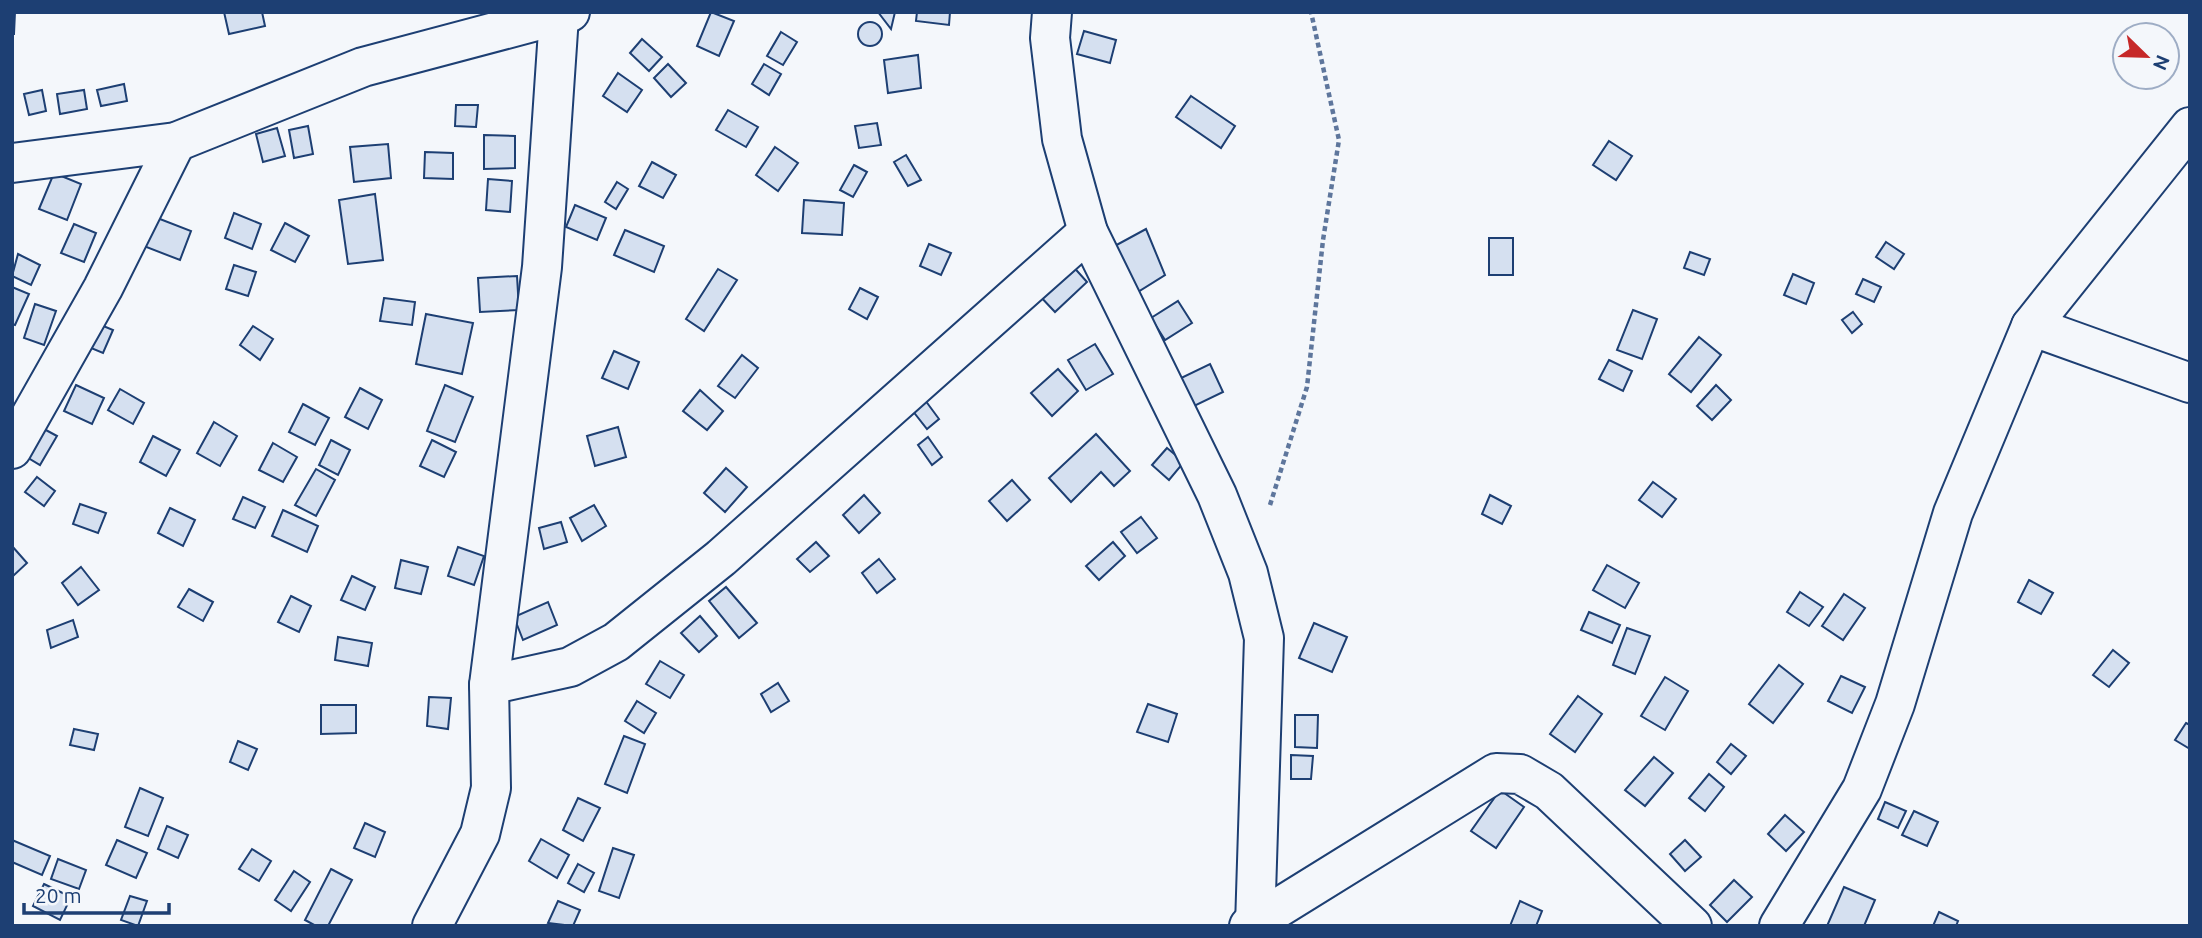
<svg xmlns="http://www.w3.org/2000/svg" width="2202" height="938" viewBox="0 0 2202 938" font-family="Ubuntu,sans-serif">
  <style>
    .building { fill: #d5e0f0; stroke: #1d3f73; stroke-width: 2 }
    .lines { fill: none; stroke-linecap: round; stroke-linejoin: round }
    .street-casing { stroke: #1d3f73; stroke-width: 42 }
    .path { stroke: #5e769c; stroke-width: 4.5; stroke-dasharray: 5 3.5; stroke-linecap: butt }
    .street { stroke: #f4f7fb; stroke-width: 38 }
  </style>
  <rect width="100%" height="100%" fill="#f4f7fb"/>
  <!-- building -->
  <g class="building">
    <polygon points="12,12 15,12 14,34 12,34"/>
    <polygon points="224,12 262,12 265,26 229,34"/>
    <polygon points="711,12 734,21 719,56 697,46"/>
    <polygon points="878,12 895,12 891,29"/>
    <polygon points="917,12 950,12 949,25 916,21"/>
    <circle cx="870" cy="34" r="12"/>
    <polygon points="1084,31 1116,40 1110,63 1077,54"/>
    <polygon points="781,32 797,42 783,65 767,56"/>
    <polygon points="642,39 662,57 649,71 630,53"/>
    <polygon points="918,55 921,88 888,93 884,60"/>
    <polygon points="668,64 686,83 671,97 654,78"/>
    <polygon points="764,64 781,74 769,95 752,84"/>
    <polygon points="618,73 642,90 627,112 603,96"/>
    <polygon points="124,84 127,101 101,106 97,90"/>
    <polygon points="42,90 46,111 29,115 24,94"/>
    <polygon points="84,90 87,109 60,114 57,94"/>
    <polygon points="1191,96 1235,126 1221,148 1176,117"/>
    <polygon points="456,105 478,105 476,127 455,126"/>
    <polygon points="728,110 758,127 746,147 716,130"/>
    <polygon points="877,123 881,145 859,148 855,126"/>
    <polygon points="308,126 313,154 294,158 289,130"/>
    <polygon points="277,128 285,156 263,162 256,134"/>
    <polygon points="484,135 515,136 515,168 484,169"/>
    <polygon points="1609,141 1632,156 1616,180 1593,165"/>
    <polygon points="388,144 391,178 354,182 350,147"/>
    <polygon points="775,147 798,163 778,191 756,175"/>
    <polygon points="425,152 453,153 453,179 424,178"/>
    <polygon points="906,155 921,180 908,186 894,162"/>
    <polygon points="652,162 676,175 663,198 639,186"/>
    <polygon points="854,165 867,172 853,197 840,190"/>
    <polygon points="54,173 81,184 67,220 39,209"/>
    <polygon points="488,179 512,181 510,212 486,210"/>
    <polygon points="617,182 628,189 616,209 605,202"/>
    <polygon points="375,194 383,260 348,264 339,200"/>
    <polygon points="804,200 844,203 842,235 802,233"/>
    <polygon points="575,205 606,218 597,240 566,227"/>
    <polygon points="234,213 261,224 252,249 225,238"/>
    <polygon points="147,214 191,231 180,260 136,243"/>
    <polygon points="285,223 309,236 295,262 271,250"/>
    <polygon points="74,224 96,233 84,262 61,253"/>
    <polygon points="1146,229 1165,275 1133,295 1111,248"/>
    <polygon points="625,230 664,246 654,272 614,255"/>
    <rect x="1489" y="238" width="24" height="37"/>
    <polygon points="1886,242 1904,254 1894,269 1876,257"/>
    <polygon points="929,244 951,253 941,275 920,266"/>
    <polygon points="1690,252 1710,259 1704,275 1684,268"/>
    <polygon points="18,254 40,265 31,285 12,276"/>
    <polygon points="1070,263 1087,282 1055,312 1037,293"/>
    <polygon points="234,265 256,272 248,296 226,289"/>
    <polygon points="718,269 737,280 704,331 686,319"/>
    <polygon points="1793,274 1814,283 1806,304 1784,295"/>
    <polygon points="517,276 519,310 480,312 478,278"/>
    <polygon points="1863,279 1881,287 1874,302 1856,294"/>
    <polygon points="12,287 29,294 15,325 12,324"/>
    <polygon points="860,288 878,297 867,319 849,309"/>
    <polygon points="384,298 415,302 412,325 380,321"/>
    <polygon points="1178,301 1192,323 1165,340 1151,318"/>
    <polygon points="35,304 56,311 44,345 24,338"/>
    <polygon points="1633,310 1657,319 1642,359 1617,350"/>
    <polygon points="1853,312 1862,324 1852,333 1842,320"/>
    <polygon points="426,314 473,323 462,374 416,364"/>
    <polygon points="89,320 113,330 103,353 79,343"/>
    <polygon points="253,326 273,339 260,360 240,345"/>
    <polygon points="1699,337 1721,355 1691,392 1669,374"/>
    <polygon points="1095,344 1113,374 1086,390 1068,360"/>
    <polygon points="614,351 639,362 628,389 602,378"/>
    <polygon points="742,355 758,368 735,398 718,386"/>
    <polygon points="1609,360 1632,371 1623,391 1599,379"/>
    <polygon points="1210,364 1223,392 1190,408 1177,380"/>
    <polygon points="1058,369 1078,391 1052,416 1031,393"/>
    <polygon points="76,385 104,398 92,424 64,411"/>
    <polygon points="445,385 473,397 455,442 427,431"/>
    <polygon points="1716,385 1731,400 1712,420 1697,406"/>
    <polygon points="360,388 382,400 368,429 345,417"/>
    <polygon points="120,389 144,403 133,424 108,410"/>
    <polygon points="700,390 723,411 707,430 683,411"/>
    <polygon points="925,400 939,419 927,429 912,410"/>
    <polygon points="303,404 329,418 315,445 289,432"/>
    <polygon points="31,422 57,436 40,465 15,450"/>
    <polygon points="214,422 237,436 220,466 197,453"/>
    <polygon points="618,427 626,457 595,466 587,436"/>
    <polygon points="1096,434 1130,471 1114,486 1101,472 1071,502 1049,478"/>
    <polygon points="153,436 180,450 166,476 140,462"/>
    <polygon points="928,437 942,457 932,465 918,445"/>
    <polygon points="331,440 350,450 338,475 319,465"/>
    <polygon points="432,440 456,452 444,477 420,466"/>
    <polygon points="273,443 297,457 283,482 259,470"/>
    <polygon points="1167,448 1184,462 1169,480 1152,465"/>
    <polygon points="726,468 747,487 725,512 704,493"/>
    <polygon points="316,469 335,480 316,516 295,505"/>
    <polygon points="37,477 55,491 44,506 25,492"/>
    <polygon points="1012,480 1030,500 1007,521 989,501"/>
    <polygon points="1653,482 1676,499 1662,517 1639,500"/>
    <polygon points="864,495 880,513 859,533 843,515"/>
    <polygon points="1490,495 1511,506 1502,524 1482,514"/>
    <polygon points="243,497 265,507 255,528 233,519"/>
    <polygon points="80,504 106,513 98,533 73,524"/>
    <polygon points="594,505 606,526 582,541 570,518"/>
    <polygon points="170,508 195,520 183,546 158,533"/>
    <polygon points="283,510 318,526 307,552 272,536"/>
    <polygon points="1141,517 1157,538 1137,553 1121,532"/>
    <polygon points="561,522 567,542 544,549 539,528"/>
    <polygon points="816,542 829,556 810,572 797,559"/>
    <polygon points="1113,542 1125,556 1099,580 1086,566"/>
    <polygon points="12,546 27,563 12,577"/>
    <polygon points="458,547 484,556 474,585 448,576"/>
    <polygon points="879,559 895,579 877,593 862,573"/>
    <polygon points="401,560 428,567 421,594 395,588"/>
    <polygon points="1607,565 1639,583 1625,608 1593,590"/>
    <polygon points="81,567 99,590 78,605 62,583"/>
    <polygon points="352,576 375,587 365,610 341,600"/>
    <polygon points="2029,580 2053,593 2041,614 2018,602"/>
    <polygon points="726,587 757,623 739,638 709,601"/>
    <polygon points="189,589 213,602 203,621 178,607"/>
    <polygon points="1800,592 1823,607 1809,626 1787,612"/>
    <polygon points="1844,594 1865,608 1843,640 1822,626"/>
    <polygon points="291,596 311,606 299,632 278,622"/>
    <polygon points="548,602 557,625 523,640 514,617"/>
    <polygon points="1589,612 1620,625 1612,643 1581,630"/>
    <polygon points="700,616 717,636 699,652 681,633"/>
    <polygon points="73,620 78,637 51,648 47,630"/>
    <polygon points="1314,623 1347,637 1332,672 1299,658"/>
    <polygon points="1627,628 1650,636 1635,674 1613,665"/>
    <polygon points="338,637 372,643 368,666 335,660"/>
    <polygon points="2113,650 2129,663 2109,687 2093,675"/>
    <polygon points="660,661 684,675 670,698 646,684"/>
    <polygon points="1779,665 1803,684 1773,723 1749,704"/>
    <polygon points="1841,676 1865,687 1852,713 1828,701"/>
    <polygon points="1665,677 1688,691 1665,730 1641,716"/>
    <polygon points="778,683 789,701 771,712 761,694"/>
    <polygon points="1578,696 1602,714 1575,752 1550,734"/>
    <polygon points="429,697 451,698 448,729 427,726"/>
    <polygon points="637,701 656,713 644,733 625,721"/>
    <polygon points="1148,704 1177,714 1168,742 1137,732"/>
    <polygon points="321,705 356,705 356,733 321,734"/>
    <polygon points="1295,715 1318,715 1317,748 1295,747"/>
    <polygon points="2186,723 2190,725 2190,749 2175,740"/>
    <polygon points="74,729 98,734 94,750 70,745"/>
    <polygon points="624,736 645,744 627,793 605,784"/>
    <polygon points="238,741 257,749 248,770 230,762"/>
    <polygon points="1731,744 1746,756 1731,774 1717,762"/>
    <polygon points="1291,755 1313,756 1311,779 1291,779"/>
    <polygon points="1654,757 1673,773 1645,806 1625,790"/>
    <polygon points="1709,774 1724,787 1705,811 1689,798"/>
    <polygon points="140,788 163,798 148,836 125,827"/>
    <polygon points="1500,790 1524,807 1496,848 1471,831"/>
    <polygon points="578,798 600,808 583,841 563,830"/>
    <polygon points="1885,802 1906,811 1898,828 1878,819"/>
    <polygon points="1914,811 1938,822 1927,846 1902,835"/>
    <polygon points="1785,815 1804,832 1786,851 1768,834"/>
    <polygon points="365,823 385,832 375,857 354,848"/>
    <polygon points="167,826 188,835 178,858 158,849"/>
    <polygon points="541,839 569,855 557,878 529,861"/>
    <polygon points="12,840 50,856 42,875 12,862"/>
    <polygon points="117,840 147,853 136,878 106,865"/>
    <polygon points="1685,840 1701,857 1685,871 1670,854"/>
    <polygon points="613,848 634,855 619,898 599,891"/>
    <polygon points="252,849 271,861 259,881 239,869"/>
    <polygon points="58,859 86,870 79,889 51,879"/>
    <polygon points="578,864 594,873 584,892 568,883"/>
    <polygon points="331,869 352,880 328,926 316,926 305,920"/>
    <polygon points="294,871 310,882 291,911 275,900"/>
    <polygon points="1734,880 1752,897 1727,922 1710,905"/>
    <polygon points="44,884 71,897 60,920 33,906"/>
    <polygon points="1844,887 1875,900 1864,926 1827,926"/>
    <polygon points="130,896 147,901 138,926 121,920"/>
    <polygon points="558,901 580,910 573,926 548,923"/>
    <polygon points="1520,901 1542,911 1536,926 1510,926"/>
    <polygon points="1939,912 1958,921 1956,926 1933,926"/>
  </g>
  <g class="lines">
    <!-- street casing -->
    <g class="street-casing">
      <g id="street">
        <polyline points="1052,12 1050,38 1062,139 1088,232 1217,495 1248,573 1264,638 1255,926"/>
        <polyline points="12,163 176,142 363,67 570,12"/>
        <polyline points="2031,326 2190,383"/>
        <polyline points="12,449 103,288 176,142"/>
        <polyline points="489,685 570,667 616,642 721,558 1088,232"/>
        <polyline points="432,926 480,834 491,788 489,685 542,267 559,16"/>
        <polyline points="1249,926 1496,773 1520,774 1549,791 1692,926"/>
        <polyline points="1779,926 1862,789 1895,704 1953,513 2031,326 2190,127"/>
      </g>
    </g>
    <!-- path -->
    <polyline class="path" points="1270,505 1307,387 1323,240 1339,140 1311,12"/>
    <!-- street -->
    <use href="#street" class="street"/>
  </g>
  <!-- border -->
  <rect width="2202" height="938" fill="none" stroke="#1d3f73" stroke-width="28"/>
  <!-- north arrow -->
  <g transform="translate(2146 56) rotate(113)"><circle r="33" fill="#f4f7fb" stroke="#9eadc5" stroke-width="2"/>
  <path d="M0-5L12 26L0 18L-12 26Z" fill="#c62828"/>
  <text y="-10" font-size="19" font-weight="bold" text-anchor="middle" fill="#1d3f73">N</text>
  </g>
  <!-- scale -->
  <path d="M24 903v10h145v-10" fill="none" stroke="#1d3f73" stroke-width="3.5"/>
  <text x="35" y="903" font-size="21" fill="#1d3f73" stroke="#f4f7fb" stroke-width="5" paint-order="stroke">20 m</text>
</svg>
